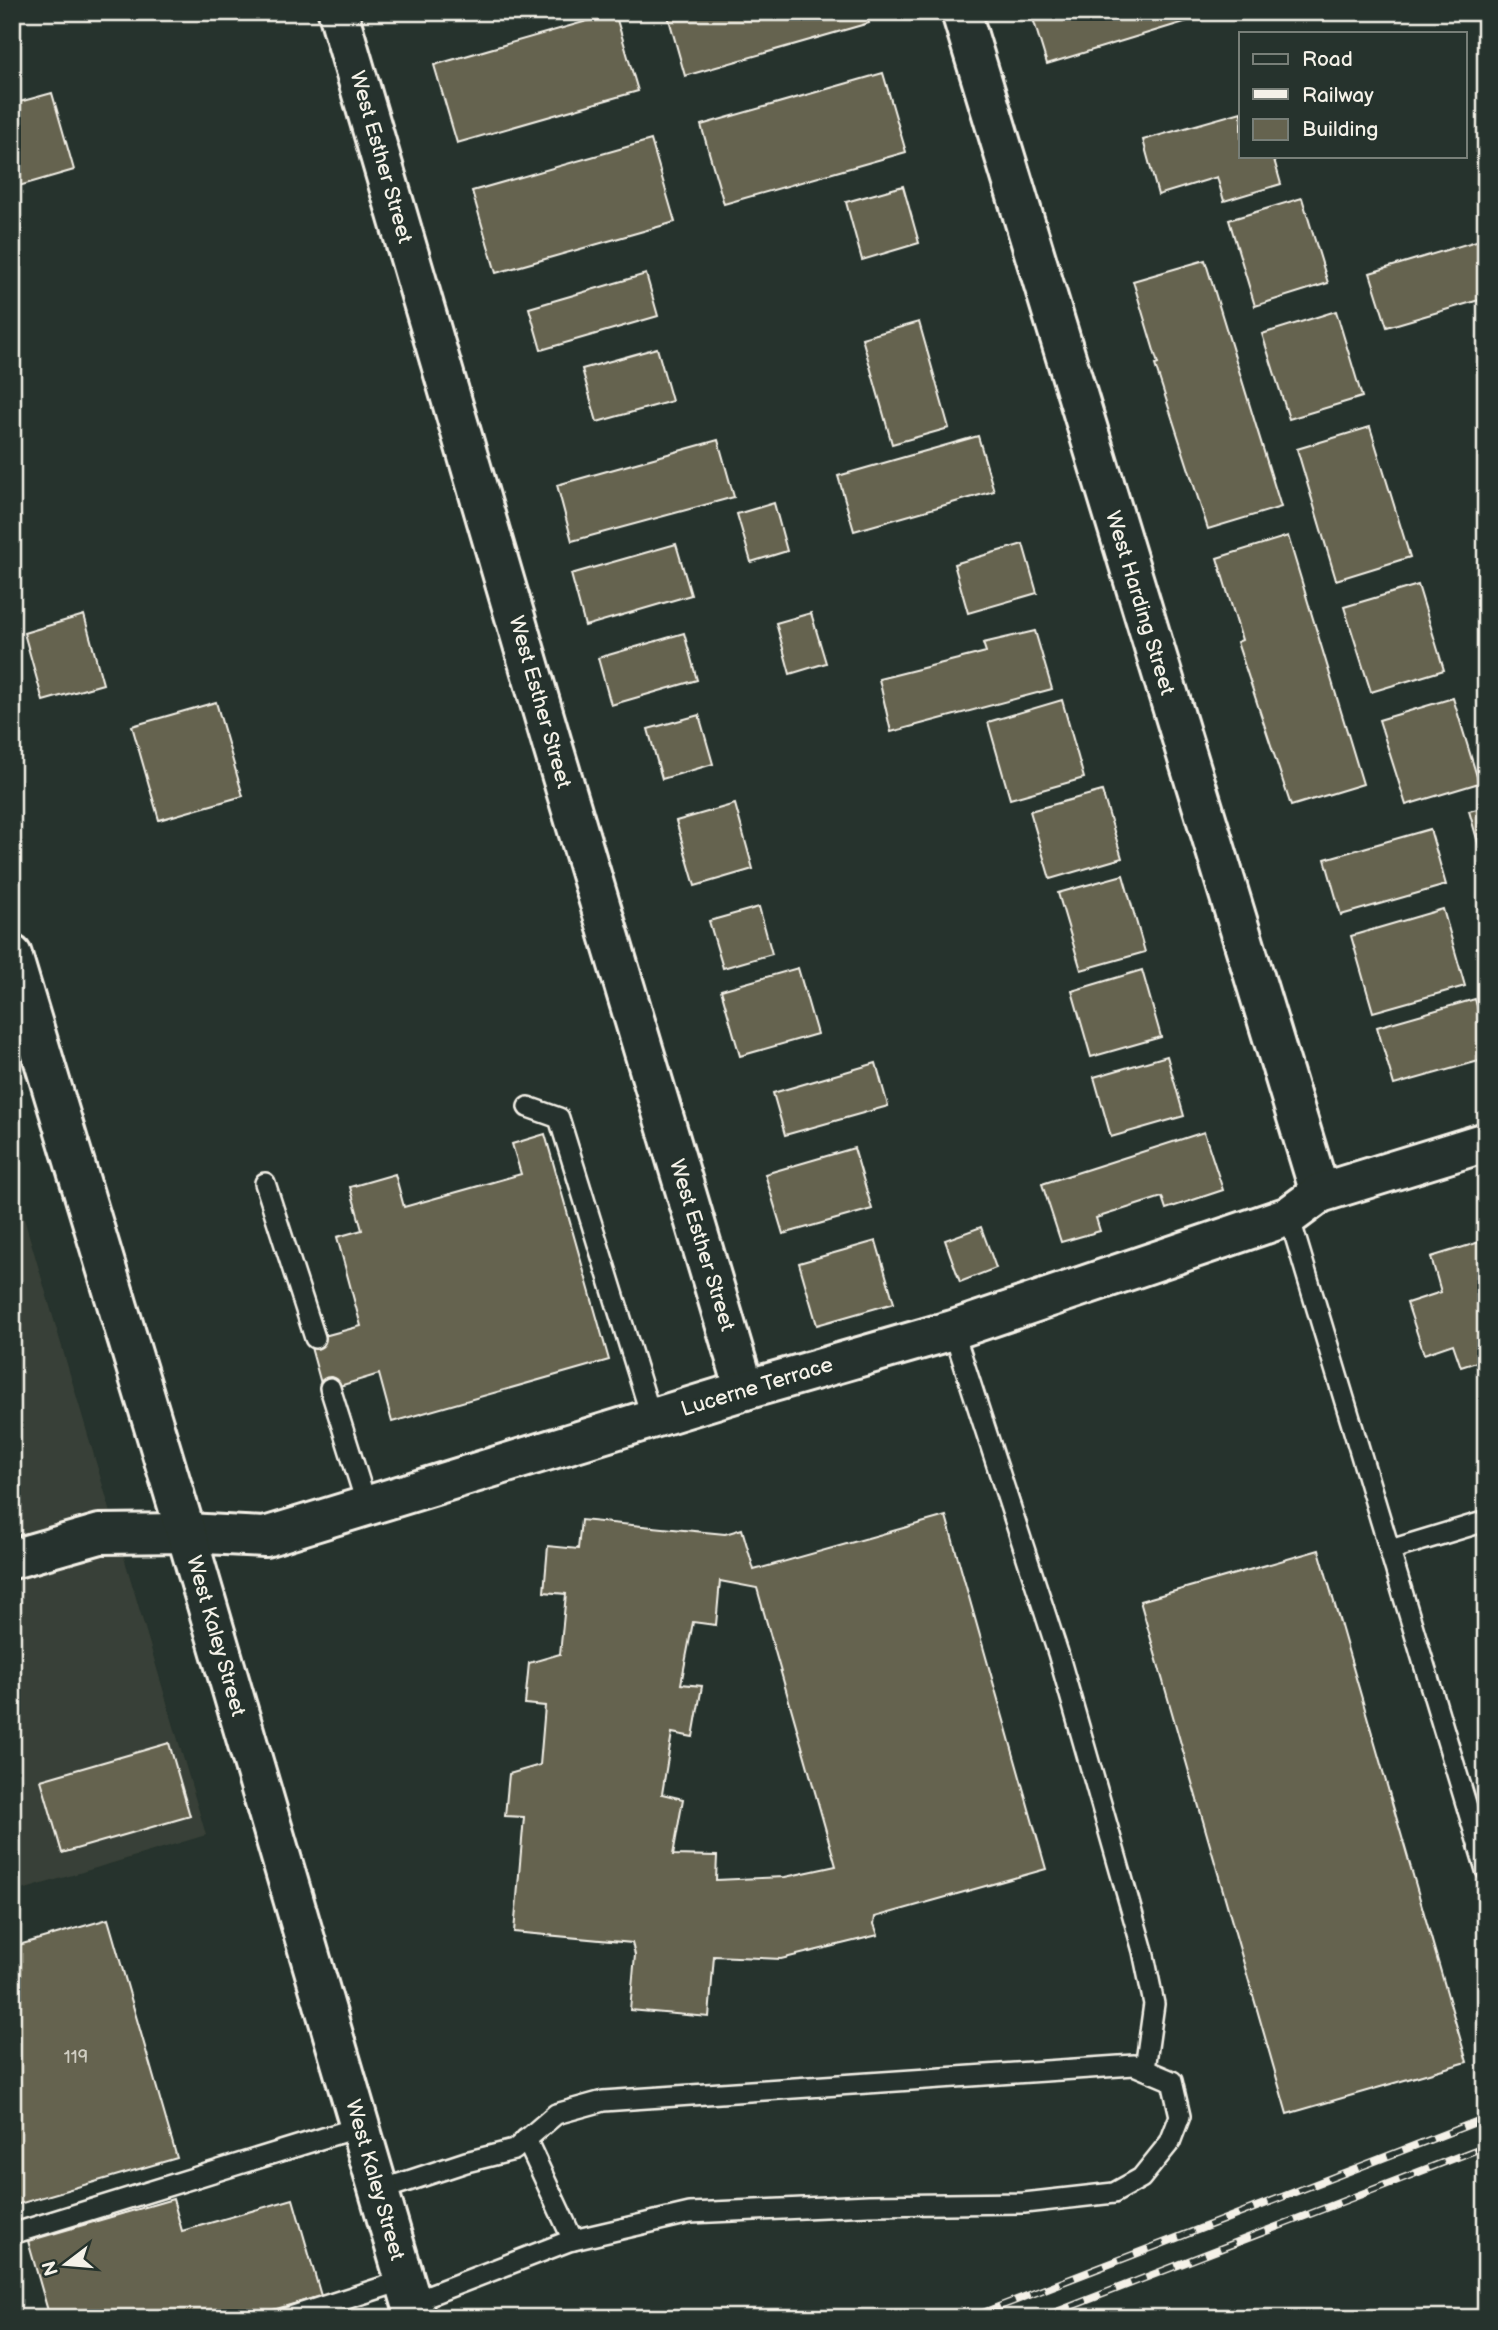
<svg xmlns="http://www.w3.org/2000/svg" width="1498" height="2330" viewBox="0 0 1498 2330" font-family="'Balsamiq Sans',sans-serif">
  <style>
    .built { fill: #394137 }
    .building { fill: #65634f; stroke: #f4f1e8; stroke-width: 2; fill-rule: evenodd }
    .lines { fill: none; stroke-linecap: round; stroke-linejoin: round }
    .service-casing { stroke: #f4f1e8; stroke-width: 24 }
    .minor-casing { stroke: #f4f1e8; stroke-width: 44 }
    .tertiary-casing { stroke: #f4f1e8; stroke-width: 44 }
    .service { stroke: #26332d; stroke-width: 19 }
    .minor { stroke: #26332d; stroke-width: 38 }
    .tertiary { stroke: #26332d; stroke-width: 38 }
    .rail-casing { stroke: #f4f1e8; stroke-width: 8 }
    .rail { stroke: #26332d; stroke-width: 5; stroke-dasharray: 16; stroke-linecap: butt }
    .labels { text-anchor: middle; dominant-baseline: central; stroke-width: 5; stroke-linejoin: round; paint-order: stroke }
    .number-label { font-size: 18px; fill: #d0cec2 }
    .street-label { font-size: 21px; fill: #f4f1e8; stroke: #26332d }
  </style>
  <rect width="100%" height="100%" fill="#26332d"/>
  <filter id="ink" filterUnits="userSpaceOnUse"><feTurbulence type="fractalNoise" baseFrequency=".0143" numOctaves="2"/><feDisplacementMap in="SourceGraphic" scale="14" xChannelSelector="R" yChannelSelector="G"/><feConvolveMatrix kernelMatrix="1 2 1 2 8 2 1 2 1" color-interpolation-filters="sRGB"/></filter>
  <g filter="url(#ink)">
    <!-- built -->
    <polygon class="built" points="12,1178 206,1835 12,1893"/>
    <!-- building -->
    <g class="building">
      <polygon points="667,12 866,12 869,23 685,76"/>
      <polygon points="1031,12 1217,12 1047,64"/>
      <polygon points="615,13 638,91 457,143 434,65"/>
      <polygon points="883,73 906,152 724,204 701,125"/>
      <polygon points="52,93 74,170 12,188 12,104"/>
      <polygon points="1241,112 1241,156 1273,156 1281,184 1224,201 1217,177 1158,195 1143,140"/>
      <polygon points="651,140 675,222 496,273 472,191"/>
      <polygon points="903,186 919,243 862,260 846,202"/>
      <polygon points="1302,198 1328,283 1255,306 1229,220"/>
      <polygon points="1486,238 1486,298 1387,327 1370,273"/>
      <polygon points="1205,260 1281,507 1208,529 1155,365 1158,364 1133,281"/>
      <polygon points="646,274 658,316 541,350 529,308"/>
      <polygon points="1336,311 1362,397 1289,419 1262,334"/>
      <polygon points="919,322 949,428 892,444 862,338"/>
      <polygon points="657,348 672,401 597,422 582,369"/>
      <polygon points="1370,427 1410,557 1336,580 1297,449"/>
      <polygon points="978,436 994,491 854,531 838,476"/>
      <polygon points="718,440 734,497 572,541 557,485"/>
      <polygon points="774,503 787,551 751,562 737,514"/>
      <polygon points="1288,536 1363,784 1291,806 1237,642 1242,640 1217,558"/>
      <polygon points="676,544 691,595 585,626 571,574"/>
      <polygon points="1023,544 1037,593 968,613 954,564"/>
      <polygon points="1418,585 1444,670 1371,692 1344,607"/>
      <polygon points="811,613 826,663 790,674 776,623"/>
      <polygon points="84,615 103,684 43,701 24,633"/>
      <polygon points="1035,631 1052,689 891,732 879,679 986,652 983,643"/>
      <polygon points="684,633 697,680 611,705 598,658"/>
      <polygon points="1453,698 1479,783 1406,805 1379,720"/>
      <polygon points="1062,700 1084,778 1010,799 988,722"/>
      <polygon points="216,702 243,796 159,820 132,726"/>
      <polygon points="699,715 713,764 662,779 648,729"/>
      <polygon points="1102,791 1122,858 1050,879 1030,811"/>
      <polygon points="735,804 753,869 695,886 676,821"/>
      <polygon points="1486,807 1486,871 1469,811"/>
      <polygon points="1430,829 1446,885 1341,915 1325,859"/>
      <polygon points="1123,875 1145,952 1081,970 1058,893"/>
      <polygon points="759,907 772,954 723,968 709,921"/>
      <polygon points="1443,909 1465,986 1373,1012 1351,936"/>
      <polygon points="798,968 817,1034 740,1056 721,990"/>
      <polygon points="1142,970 1161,1037 1091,1057 1072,991"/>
      <polygon points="1475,999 1486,1037 1486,1059 1394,1085 1377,1027"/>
      <polygon points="1167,1056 1184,1116 1111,1137 1094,1077"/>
      <polygon points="876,1063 888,1106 785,1135 773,1093"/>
      <polygon points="1204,1132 1223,1190 1166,1209 1162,1197 1096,1218 1100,1231 1061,1242 1042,1184"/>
      <polygon points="545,1134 609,1360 392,1422 379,1374 323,1391 309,1340 361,1326 337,1237 362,1230 350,1187 395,1174 404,1207 521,1174 512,1144"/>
      <polygon points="854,1148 872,1209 783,1234 765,1174"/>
      <polygon points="981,1227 996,1268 960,1282 945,1240"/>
      <polygon points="1486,1240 1486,1302 1481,1303 1486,1318 1486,1359 1461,1367 1453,1344 1424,1354 1407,1303 1441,1292 1431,1257"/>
      <polygon points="876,1241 894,1303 817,1325 799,1263"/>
      <path d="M946 1516 1046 1869 875 1917 874 1924 878 1935 781 1959 714 1956 709 2017 630 2010 635 1955 632 1943 514 1932 524 1817 505 1816 509 1774 540 1765 545 1706 525 1704 529 1663 560 1654 566 1594 544 1592 548 1546 578 1549 581 1520 725 1534 742 1529 754 1570ZM720 1581 757 1588 836 1866 785 1877 716 1880 717 1856 673 1855 683 1799 662 1794 672 1733 693 1737 702 1686 681 1684 693 1622 716 1625Z"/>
      <polygon points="1319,1550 1467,2062 1287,2114 1140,1601"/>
      <polygon points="169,1743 190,1816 62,1853 41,1780"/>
      <polygon points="108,1919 177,2158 12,2206 12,1947"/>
      <polygon points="173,2199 182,2231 293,2199 321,2296 245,2318 50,2318 28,2241"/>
    </g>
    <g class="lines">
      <!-- service casing -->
      <g class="service-casing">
        <g id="service">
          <polyline points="528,1107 559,1118 652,1419"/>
          <polyline points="265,1183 315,1338"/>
          <polyline points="1289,1216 1486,1870"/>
          <polyline points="953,1330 1058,1653 1143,1951 1154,2004 1145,2069"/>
          <polyline points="330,1388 367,1506"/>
          <polyline points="1390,1550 1486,1521"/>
          <polyline points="526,2139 573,2240"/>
          <polyline points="378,2191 466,2162 514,2150 556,2114 603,2101 1134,2065 1172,2081 1180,2116 1170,2142 1141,2178 1114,2193 1024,2203 869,2205 690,2213 569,2241 411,2302"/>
          <polyline points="12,2234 359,2127"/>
          <polyline points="287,2318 405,2280"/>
        </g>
      </g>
      <!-- minor casing -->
      <g class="minor-casing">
        <g id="minor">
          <polyline points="338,12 553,747 745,1390"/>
          <polyline points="961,12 1320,1193"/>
          <polyline points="12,1559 100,1534 186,1533 265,1537 745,1390 953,1330 1289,1216 1320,1193 1486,1142"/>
        </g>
      </g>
      <!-- tertiary casing -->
      <g class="tertiary-casing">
        <polyline id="tertiary" points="12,955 186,1533 416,2318"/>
      </g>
      <!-- service -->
      <use href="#service" class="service"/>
      <!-- minor -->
      <use href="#minor" class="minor"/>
      <!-- tertiary -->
      <use href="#tertiary" class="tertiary"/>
      <!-- rail casing -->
      <g class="rail-casing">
        <g id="rail">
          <polyline points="970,2318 1486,2118"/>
          <polyline points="1041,2318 1486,2146"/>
        </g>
      </g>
      <!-- rail -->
      <use href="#rail" class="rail"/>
    </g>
  </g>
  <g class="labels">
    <!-- number labels -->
    <g class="number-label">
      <text x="76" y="2057">119</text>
    </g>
    <!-- street labels -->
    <g class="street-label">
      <text transform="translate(381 157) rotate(74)">West Esther Street</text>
      <text transform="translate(1140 603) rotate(73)">West Harding Street</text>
      <text transform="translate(540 702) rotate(74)">West Esther Street</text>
      <text transform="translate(702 1245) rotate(73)">West Esther Street</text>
      <text transform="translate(757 1387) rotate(-17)">Lucerne Terrace</text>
      <text transform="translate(216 1636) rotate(74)">West Kaley Street</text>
      <text transform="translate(375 2180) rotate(74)">West Kaley Street</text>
    </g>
  </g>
  <!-- margin -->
  <rect width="1498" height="2330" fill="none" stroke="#26332d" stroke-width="42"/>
  <rect x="21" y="21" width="1456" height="2288" fill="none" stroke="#f4f1e8" stroke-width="2.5" filter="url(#ink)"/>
  <!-- legend -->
  <rect x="1239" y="32" width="228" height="126" fill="#26332d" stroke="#787f78" stroke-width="2"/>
  <rect x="1253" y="54" width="35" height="10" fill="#26332d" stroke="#787f78" stroke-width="2"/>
  <text x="1302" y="66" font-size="21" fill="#f4f1e8">Road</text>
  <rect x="1253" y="89" width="35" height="10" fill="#f4f1e8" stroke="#787f78" stroke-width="2"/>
  <text x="1302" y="102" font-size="21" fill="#f4f1e8">Railway</text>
  <rect x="1253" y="119" width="35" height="21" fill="#65634f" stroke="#787f78" stroke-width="2"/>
  <text x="1302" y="136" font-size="21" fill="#f4f1e8">Building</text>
  <!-- north arrow -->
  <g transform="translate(66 2264) rotate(254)" stroke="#26332d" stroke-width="5" paint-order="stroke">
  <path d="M0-5L12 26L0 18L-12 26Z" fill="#f4f1e8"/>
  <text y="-10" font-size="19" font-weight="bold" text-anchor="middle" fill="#f4f1e8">N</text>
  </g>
</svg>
